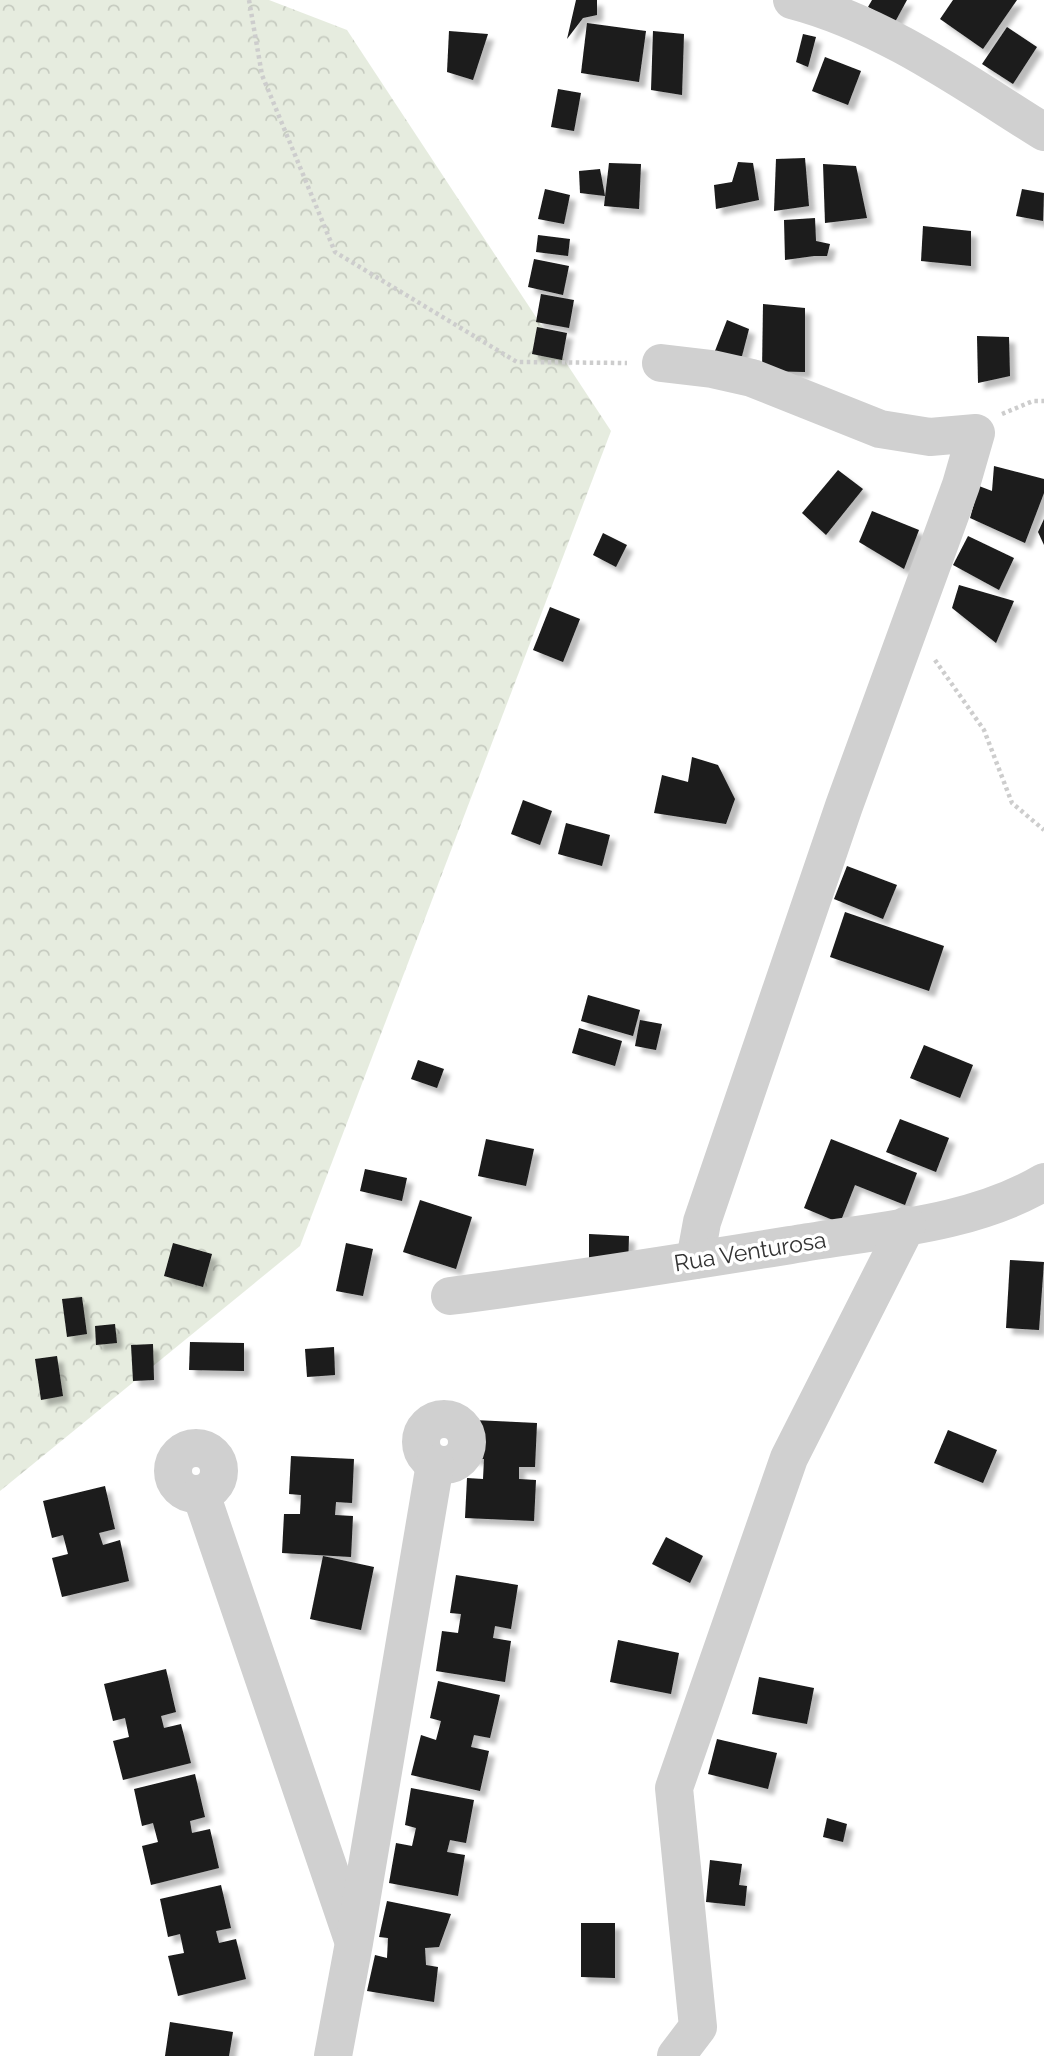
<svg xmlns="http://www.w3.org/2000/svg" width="1044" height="2056" viewBox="0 0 1044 2056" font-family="Raleway,sans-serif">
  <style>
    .forest { fill: url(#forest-crowns) }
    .building { fill: #1a1a1a; filter: url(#shadow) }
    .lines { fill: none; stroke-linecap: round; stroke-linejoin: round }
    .path { stroke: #cdcdcd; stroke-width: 4.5; stroke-dasharray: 3.5 3.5; stroke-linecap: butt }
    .minor { stroke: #d0d0d0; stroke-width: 38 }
    .labels { text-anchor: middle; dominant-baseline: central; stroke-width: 7; stroke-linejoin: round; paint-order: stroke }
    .street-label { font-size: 23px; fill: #333; stroke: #fff }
  </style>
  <defs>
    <pattern id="forest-crowns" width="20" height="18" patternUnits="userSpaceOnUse" patternTransform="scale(1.75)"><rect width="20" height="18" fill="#e6ecdf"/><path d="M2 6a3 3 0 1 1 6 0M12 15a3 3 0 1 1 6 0" fill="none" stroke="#c6cbc0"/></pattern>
    <filter id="shadow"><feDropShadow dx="6" dy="6" stdDeviation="2" flood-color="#0004"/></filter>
  </defs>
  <rect width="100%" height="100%" fill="#fff"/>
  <!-- forest -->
  <polygon class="forest" points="0,0 269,0 347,30 611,431 300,1246 0,1491"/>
  <!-- building -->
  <g class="building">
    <polygon points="576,0 597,0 597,15 583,18 567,39"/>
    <polygon points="872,0 907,0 895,22 868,7"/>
    <polygon points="953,0 1017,0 983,49 940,19"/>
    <polygon points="587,23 646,31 639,82 581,73"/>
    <polygon points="1007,27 1037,47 1013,84 982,64"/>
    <polygon points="449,31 488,34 473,80 447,72"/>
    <polygon points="653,31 684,34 682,95 651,90"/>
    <polygon points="803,34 816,37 808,67 796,62"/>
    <polygon points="825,57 861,71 848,105 812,91"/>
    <polygon points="558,89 581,93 574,131 551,127"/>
    <polygon points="805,158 809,206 774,211 776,159"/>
    <polygon points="738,162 753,163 759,200 716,209 714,185 732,182"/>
    <polygon points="609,163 641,164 639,209 604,206"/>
    <polygon points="823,164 856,166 867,218 825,223"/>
    <polygon points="600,169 605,196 580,193 579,171"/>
    <polygon points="545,189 570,195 564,224 538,219"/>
    <polygon points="1022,189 1044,193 1043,221 1016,216"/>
    <polygon points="815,218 816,241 830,244 827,256 814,256 785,260 784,220"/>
    <polygon points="923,226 971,231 971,266 921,261"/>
    <polygon points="538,235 570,239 568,256 536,252"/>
    <polygon points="534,259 569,266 563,295 528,287"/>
    <polygon points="541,294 574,300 569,328 536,322"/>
    <polygon points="763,304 805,308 805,372 762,371"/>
    <polygon points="727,320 749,329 742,356 713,356"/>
    <polygon points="537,327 567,333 562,360 532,354"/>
    <polygon points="977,336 1009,337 1010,376 978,383"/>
    <polygon points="994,466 1044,479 1044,493 1025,543 970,518 979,486 992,491"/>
    <polygon points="838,470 863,489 826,535 802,513"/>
    <polygon points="872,511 919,530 904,569 859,542"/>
    <polygon points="1044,519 1044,545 1038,532"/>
    <polygon points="603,533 627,545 616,567 593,555"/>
    <polygon points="968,536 1014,558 999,590 953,565"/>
    <polygon points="959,585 1014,601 996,643 952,608"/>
    <polygon points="550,607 580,619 563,662 533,650"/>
    <polygon points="692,757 718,765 735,799 726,824 654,813 662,775 688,782"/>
    <polygon points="523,800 552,811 540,845 511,834"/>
    <polygon points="566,823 610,835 602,866 558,854"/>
    <polygon points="847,866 897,885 883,919 834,899"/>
    <polygon points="845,912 944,946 929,991 830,957"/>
    <polygon points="588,995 640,1010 633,1036 581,1021"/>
    <polygon points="640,1020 662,1024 656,1050 635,1046"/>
    <polygon points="579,1028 622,1041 615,1066 572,1053"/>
    <polygon points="924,1045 973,1065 960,1098 910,1078"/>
    <polygon points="418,1060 444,1069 437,1088 411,1079"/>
    <polygon points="900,1119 949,1138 936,1172 886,1152"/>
    <polygon points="486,1139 534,1149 526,1186 478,1176"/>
    <polygon points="831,1139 917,1173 905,1205 855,1185 840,1223 804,1208"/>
    <polygon points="365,1169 407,1178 402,1201 360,1191"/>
    <polygon points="420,1200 472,1217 456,1269 403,1252"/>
    <polygon points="589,1234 629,1236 628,1267 589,1266"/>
    <polygon points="173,1243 212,1254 203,1287 164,1276"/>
    <polygon points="346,1243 373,1249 363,1296 336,1291"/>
    <polygon points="1010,1260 1044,1262 1039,1330 1006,1328"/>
    <polygon points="82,1297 87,1334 67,1337 62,1299"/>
    <polygon points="115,1324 117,1343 96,1345 95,1326"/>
    <polygon points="190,1342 244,1343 244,1371 189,1370"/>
    <polygon points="153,1344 154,1380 133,1381 131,1345"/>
    <polygon points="334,1347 335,1375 307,1377 305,1349"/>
    <polygon points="57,1356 63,1396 41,1400 35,1359"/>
    <polygon points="474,1420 537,1423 535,1467 519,1467 519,1479 536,1480 534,1521 465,1518 467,1478 483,1479 484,1459 473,1459"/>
    <polygon points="948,1430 997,1450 983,1483 934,1463"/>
    <polygon points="291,1456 354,1459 352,1503 336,1502 335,1515 353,1516 351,1557 282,1553 284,1514 300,1514 301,1495 289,1494"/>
    <polygon points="105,1486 115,1529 99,1533 103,1545 120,1540 129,1581 62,1597 52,1558 68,1554 63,1535 52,1538 43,1501"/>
    <polygon points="666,1537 703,1556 690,1583 652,1564"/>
    <polygon points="323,1556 374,1567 361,1630 310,1619"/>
    <polygon points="456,1575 518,1585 511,1629 495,1626 493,1638 511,1641 505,1682 436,1671 442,1631 458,1633 461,1614 450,1613"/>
    <polygon points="618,1640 679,1653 671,1694 610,1682"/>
    <polygon points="166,1669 176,1712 161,1716 164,1728 181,1724 191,1763 123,1780 113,1741 129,1737 125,1718 113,1721 104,1684"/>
    <polygon points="759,1677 814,1688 807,1724 752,1714"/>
    <polygon points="438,1681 500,1695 490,1738 474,1735 471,1747 489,1751 480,1791 411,1775 421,1735 436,1740 441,1721 430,1718"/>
    <polygon points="717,1739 777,1753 768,1789 708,1774"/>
    <polygon points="195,1774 205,1817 190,1821 192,1833 210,1829 219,1868 151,1885 142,1846 158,1842 153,1823 142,1826 134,1789"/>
    <polygon points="411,1788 474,1800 466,1843 450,1840 447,1852 465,1855 458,1896 389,1883 396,1843 412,1846 416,1828 405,1825"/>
    <polygon points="827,1818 847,1824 843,1842 823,1837"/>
    <polygon points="710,1860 742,1864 739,1885 747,1886 745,1906 706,1902"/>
    <polygon points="221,1885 231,1928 216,1931 219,1943 236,1939 246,1979 178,1996 168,1956 184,1953 180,1934 168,1937 160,1899"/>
    <polygon points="387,1901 451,1914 439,1947 425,1948 426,1965 438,1967 434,2002 367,1991 375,1955 387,1958 388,1938 379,1937"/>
    <polygon points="581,1923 615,1923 615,1978 581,1977"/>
    <polygon points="170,2022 233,2032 229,2056 165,2056"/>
  </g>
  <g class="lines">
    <!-- path -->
    <g class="path">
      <polyline points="249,0 262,75 335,252 517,362 627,363"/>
      <polyline points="1002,414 1033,401 1044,401"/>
      <polyline points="935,660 984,730 1012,803 1044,830"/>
    </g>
    <!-- minor -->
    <g class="minor">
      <path d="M792 0C884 24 964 82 1044 132"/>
      <polyline points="661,363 712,369 752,378 880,429 930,437 976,433 961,485 844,806 702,1222 695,1260"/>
      <path d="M450 1296C568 1281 685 1262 803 1243 882 1230 973 1224 1044 1182"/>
      <circle cx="444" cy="1442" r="23"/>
      <circle cx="196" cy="1471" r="23"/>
      <polyline points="201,1494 352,1937"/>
      <polyline points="333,2056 354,1943 435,1464"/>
      <polyline points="676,2056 698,2027 674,1788 789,1458 907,1225"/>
    </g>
  </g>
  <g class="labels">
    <!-- street labels -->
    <g class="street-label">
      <text transform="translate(750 1251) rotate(-9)">Rua Venturosa</text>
    </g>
  </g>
</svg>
